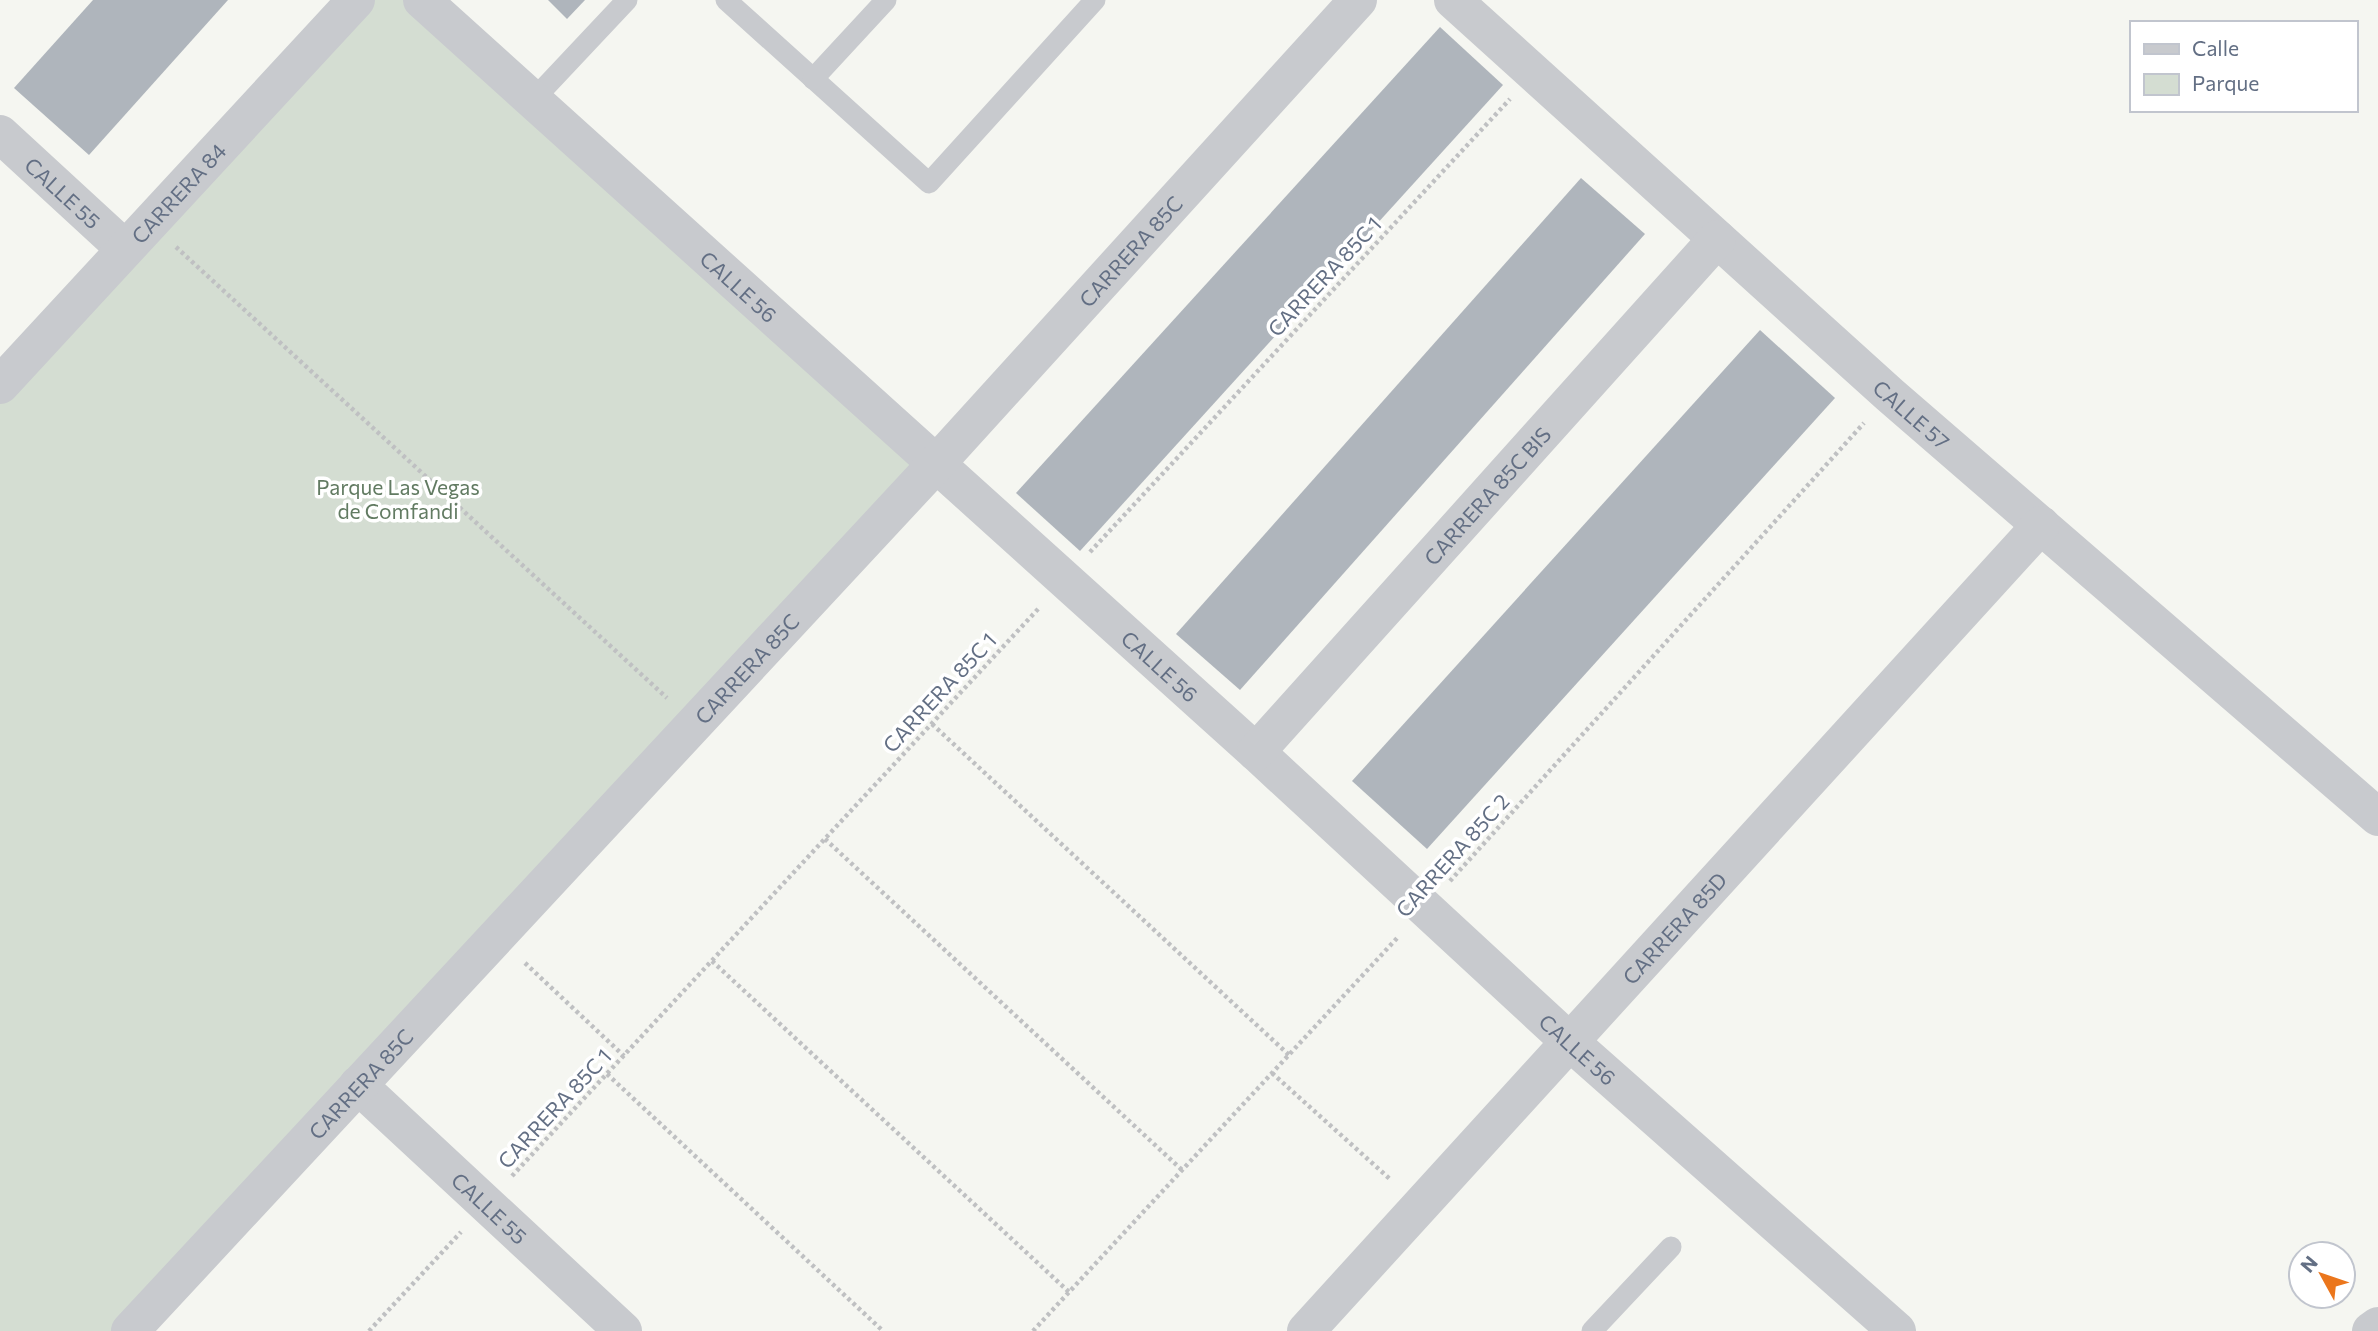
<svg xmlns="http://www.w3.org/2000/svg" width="2378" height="1331" viewBox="0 0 2378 1331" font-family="Commissioner,sans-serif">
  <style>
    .green { fill: #d4ddd2 }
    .building { fill: #afb5bc }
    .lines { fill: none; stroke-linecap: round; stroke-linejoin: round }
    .path { stroke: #bfc0c2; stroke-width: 4.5; stroke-dasharray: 3.5 3.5; stroke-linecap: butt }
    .lane { stroke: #c8cace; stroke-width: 21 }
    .street { stroke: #c8cace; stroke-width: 38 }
    .labels { text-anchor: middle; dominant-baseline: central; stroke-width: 7; stroke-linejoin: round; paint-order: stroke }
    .street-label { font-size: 21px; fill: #636f84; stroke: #fff }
    .park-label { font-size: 21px; fill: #627b62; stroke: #fff }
  </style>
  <rect width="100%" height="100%" fill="#f5f6f1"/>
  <!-- green -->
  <polygon class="green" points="356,0 422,0 936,464 130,1331 0,1331 0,385"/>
  <!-- building -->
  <g class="building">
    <polygon points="93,0 228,0 89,155 14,88"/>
    <polygon points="548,0 585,0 567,19"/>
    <polygon points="1440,27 1503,85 1080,551 1016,493"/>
    <polygon points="1581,178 1645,234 1240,690 1176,634"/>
    <polygon points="1760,330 1835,398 1427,849 1352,781"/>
  </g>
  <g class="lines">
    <!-- path -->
    <g class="path">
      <polyline points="176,247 667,698"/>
      <polyline points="1090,552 1510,99"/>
      <polyline points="932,724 1289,1055"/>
      <polyline points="825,839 1182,1170"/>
      <polyline points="1450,881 1864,423"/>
      <polyline points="712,961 1069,1292"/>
      <polyline points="525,963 624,1056"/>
      <polyline points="1272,1073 1391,1180"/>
      <polyline points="607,1074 883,1331"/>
      <polyline points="512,1176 1039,608"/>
      <polyline points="369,1331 461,1232"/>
      <polyline points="1033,1331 1399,936"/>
    </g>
    <!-- lane -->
    <g class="lane">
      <polyline points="726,0 929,183 1095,0"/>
      <polyline points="813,79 886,0"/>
      <polyline points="533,100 627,0"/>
      <polyline points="1592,1331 1671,1247"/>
    </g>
    <!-- street -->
    <g class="street">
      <path id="s1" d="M422 0 1256 752 1570 1042 1897 1331"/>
      <path id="s2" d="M1453 0 1890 395 2378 817"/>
      <path id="s3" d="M0 134 125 249"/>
      <path id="s4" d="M0 385 356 0"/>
      <path id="s5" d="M1256 752 1717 239"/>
      <path id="s6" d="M358 1085 623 1331"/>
      <path id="s7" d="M130 1331 936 464 1358 0"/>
      <path id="s8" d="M1306 1331 2041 525"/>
      <polyline points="2371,1331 2378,1326"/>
    </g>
  </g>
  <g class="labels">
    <!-- street labels -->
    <g class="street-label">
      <text stroke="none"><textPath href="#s3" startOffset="86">CALLE 55</textPath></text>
      <text stroke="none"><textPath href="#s4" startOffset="262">CARRERA 84</textPath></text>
      <text stroke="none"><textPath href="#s7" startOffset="1472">CARRERA 85C</textPath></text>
      <text transform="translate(1324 276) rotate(-47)">CARRERA 85C 1</text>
      <text stroke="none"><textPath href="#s1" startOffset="427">CALLE 56</textPath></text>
      <text stroke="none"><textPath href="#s2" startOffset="618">CALLE 57</textPath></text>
      <text stroke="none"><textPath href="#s5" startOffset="345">CARRERA 85C BIS</textPath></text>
      <text stroke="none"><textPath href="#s1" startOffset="994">CALLE 56</textPath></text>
      <text stroke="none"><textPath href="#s7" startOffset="905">CARRERA 85C</textPath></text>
      <text transform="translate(939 692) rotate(-47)">CARRERA 85C 1</text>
      <text transform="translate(1452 855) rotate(-48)">CARRERA 85C 2</text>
      <text stroke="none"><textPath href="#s8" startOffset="546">CARRERA 85D</textPath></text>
      <text stroke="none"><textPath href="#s1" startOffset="1561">CALLE 56</textPath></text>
      <text stroke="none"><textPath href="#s7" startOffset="338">CARRERA 85C</textPath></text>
      <text transform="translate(554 1108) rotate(-47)">CARRERA 85C 1</text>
      <text stroke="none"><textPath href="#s6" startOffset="180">CALLE 55</textPath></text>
    </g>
    <!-- park labels -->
    <g class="park-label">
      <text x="398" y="486">Parque Las Vegas<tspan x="398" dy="24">de Comfandi</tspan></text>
    </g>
  </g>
  <!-- legend -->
  <rect x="2130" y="21" width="228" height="91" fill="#ffffff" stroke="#c1c5ce" stroke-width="2"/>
  <rect x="2144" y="44" width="35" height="10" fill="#c8cace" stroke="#c1c5ce" stroke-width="2"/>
  <text x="2192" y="56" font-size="21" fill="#636f84">Calle</text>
  <rect x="2144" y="74" width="35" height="21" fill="#d4ddd2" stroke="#c1c5ce" stroke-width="2"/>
  <text x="2192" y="91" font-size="21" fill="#636f84">Parque</text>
  <!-- north arrow -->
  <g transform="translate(2322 1275) rotate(310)"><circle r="33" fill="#ffffff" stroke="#c1c5ce" stroke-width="2"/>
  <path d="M0-5L12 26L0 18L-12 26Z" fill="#eb761c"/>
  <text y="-10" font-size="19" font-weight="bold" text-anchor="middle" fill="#636f84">N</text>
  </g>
</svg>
